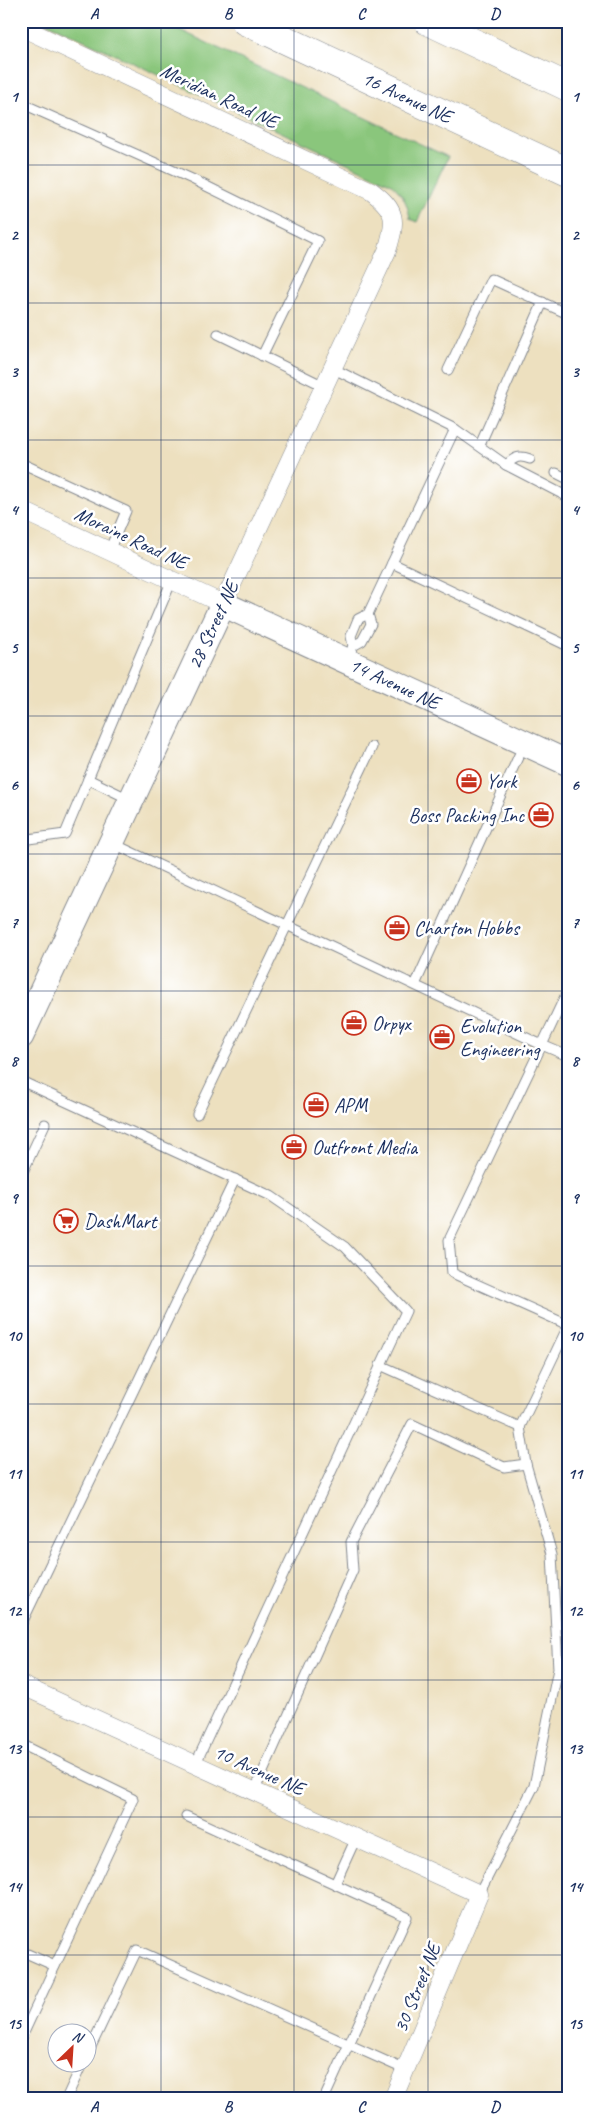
<svg xmlns="http://www.w3.org/2000/svg" width="589" height="2120" viewBox="0 0 589 2120" font-family="Caveat,sans-serif">
  <style>
    .green { fill: #8ac67b; stroke: #527a6c }
    .lines { fill: none; stroke-linecap: round; stroke-linejoin: round }
    .lane-casing { stroke: #84888e; stroke-width: 11 }
    .street-casing { stroke: #84888e; stroke-width: 19 }
    .secondary-casing { stroke: #84888e; stroke-width: 27 }
    .highway-casing { stroke: #84888e; stroke-width: 29 }
    .lane { stroke: #fff; stroke-width: 9 }
    .street { stroke: #fff; stroke-width: 18 }
    .secondary { stroke: #fff; stroke-width: 25 }
    .highway { stroke: #fff; stroke-width: 28 }
    .grid { fill: none; stroke: #1b2f5e; stroke-width: 1; stroke-opacity: 0.55 }
    .labels { text-anchor: middle; dominant-baseline: central; stroke-width: 5; stroke-linejoin: round; paint-order: stroke }
    .street-label { font-size: 20px; fill: #1b2f5e; stroke: #fff }
    .poi-label { font-size: 20px; fill: #1b2f5e; stroke: #fff; text-anchor: start }
    .neatline { fill: none; stroke: #1b2f5e; stroke-width: 2 }
    .grid-label { font-size: 16px; text-anchor: middle; font-weight: bold; fill: #1b2f5e }
  </style>
  <rect width="100%" height="100%" fill="#fff"/>
  <filter id="ink" filterUnits="userSpaceOnUse"><feTurbulence type="fractalNoise" baseFrequency=".02" numOctaves="2"/><feDisplacementMap in="SourceGraphic" scale="10" xChannelSelector="R" yChannelSelector="G"/><feConvolveMatrix kernelMatrix="1 2 1 2 8 2 1 2 1" color-interpolation-filters="sRGB"/></filter>
  <filter id="wash" filterUnits="userSpaceOnUse"><feTurbulence type="fractalNoise" baseFrequency=".0096" numOctaves="4" result="noise"/><feDisplacementMap in="SourceGraphic" scale="20" xChannelSelector="R" yChannelSelector="G"/><feGaussianBlur stdDeviation="1.12" result="paint"/><feColorMatrix in="noise" values="0 0 0 0 0 0 0 0 0 0 0 0 0 0 0 0 0 1.4 0 .05"/><feComposite in="paint" operator="in"/></filter>
  <g filter="url(#wash)">
    <rect width="100%" height="100%" fill="#ede0bf"/>
    <!-- green -->
    <path class="green" d="M43 21H161L448 157 417 222 410 219C408 204 403 195 392 184Z"/>
  </g>
  <g filter="url(#ink)">
    <g class="lines">
      <!-- lane casing -->
      <g class="lane-casing">
        <g id="lane">
          <polyline points="21,103 192,179 318,241 262,356"/>
          <polyline points="218,334 324,386"/>
          <polyline points="332,368 455,429 506,465 568,497"/>
          <polyline points="448,370 491,279 568,314"/>
          <polyline points="480,445 543,302"/>
          <polyline points="21,463 126,511 109,551"/>
          <path d="M506 465C515 457 519 455 530 459"/>
          <polyline points="556,473 568,479"/>
          <polyline points="392,563 568,646"/>
          <polyline points="353,646 362,641 371,624 368,614"/>
          <polyline points="347,661 353,646 351,636 358,619 368,614 455,429"/>
          <polyline points="129,799 88,779 172,580"/>
          <polyline points="21,840 65,834 88,779"/>
          <polyline points="112,843 542,1045 449,1240 452,1273 568,1325"/>
          <polyline points="415,985 524,744"/>
          <polyline points="568,990 542,1045 568,1056"/>
          <polyline points="21,1081 271,1196 345,1247 406,1311 195,1765"/>
          <polyline points="197,1114 372,747"/>
          <polyline points="21,1176 45,1124"/>
          <polyline points="380,1365 520,1427 526,1464 552,1554 558,1669 534,1786 479,1894"/>
          <polyline points="520,1427 568,1326"/>
          <polyline points="21,1625 235,1179"/>
          <polyline points="21,1744 133,1799 21,2039"/>
          <polyline points="254,1792 353,1570 351,1542 412,1424 504,1467 526,1464"/>
          <polyline points="186,1816 407,1917 324,2099"/>
          <polyline points="335,1884 356,1838"/>
          <polyline points="21,1951 55,1966"/>
          <polyline points="88,2053 137,1950 406,2070"/>
          <polyline points="66,2099 83,2062"/>
        </g>
      </g>
      <!-- street casing -->
      <g class="street-casing">
        <g id="street">
          <path d="M21 27 371 191C398 211 396 221 387 251L223 604 21 510"/>
          <polyline points="21,1685 479,1894 393,2099"/>
        </g>
      </g>
      <!-- secondary casing -->
      <g class="secondary-casing">
        <g id="secondary">
          <path id="s1" d="M21 1036 223 604 568 763"/>
        </g>
      </g>
      <!-- highway casing -->
      <g class="highway-casing">
        <g id="highway">
          <path id="s2" d="M245 21 568 172"/>
          <polyline points="428,21 568,87"/>
        </g>
      </g>
      <!-- lane -->
      <use href="#lane" class="lane"/>
      <!-- street -->
      <use href="#street" class="street"/>
      <!-- secondary -->
      <use href="#secondary" class="secondary"/>
      <!-- highway -->
      <use href="#highway" class="highway"/>
    </g>
  </g>
  <!-- grid -->
  <path class="grid" d="M161 21V2099M294 21V2099M428 21V2099M21 165H568M21 303H568M21 440H568M21 578H568M21 716H568M21 854H568M21 991H568M21 1129H568M21 1266H568M21 1404H568M21 1542H568M21 1680H568M21 1817H568M21 1955H568"/>
  <!-- icons -->
  <defs>
    <g id="office-ring" transform="scale(1.25)"><circle r="9.5" fill="#fff" stroke="#c8321e" stroke-width="1.5"/><path d="M-6-3h4V-5.5h4V-3h4V5H-6ZM-1-4.5V-3h2v-1.5ZM-6 0V1H6V0Z" fill="#c8321e"/></g>
    <g id="supermarket-ring" transform="scale(1.25)"><circle r="9.5" fill="#fff" stroke="#c8321e" stroke-width="1.5"/><path d="M-6-5.5h2.5l.6 2H6L4.5 2H-2.5L-4.4-4H-6ZM-1.5 3.2a1.3 1.3 0 1 0 .1 0ZM3 3.2a1.3 1.3 0 1 0 .1 0Z" fill="#c8321e"/></g>
  </defs>
  <g fill-rule="evenodd">
    <use href="#office-ring" x="469" y="781"/>
    <use href="#office-ring" x="541" y="815"/>
    <use href="#office-ring" x="397" y="928"/>
    <use href="#office-ring" x="354" y="1023"/>
    <use href="#office-ring" x="442" y="1037"/>
    <use href="#office-ring" x="316" y="1105"/>
    <use href="#office-ring" x="294" y="1147"/>
    <use href="#supermarket-ring" x="66" y="1221"/>
  </g>
  <g class="labels">
    <!-- street labels -->
    <g class="street-label">
      <text transform="translate(219 96) rotate(25)">Meridian Road NE</text>
      <text stroke="none"><textPath href="#s2" startOffset="179">16 Avenue NE</textPath></text>
      <text transform="translate(131 538) rotate(25)">Moraine Road NE</text>
      <text transform="translate(213 625) rotate(-65)">28 Street NE</text>
      <text stroke="none"><textPath href="#s1" startOffset="666">14 Avenue NE</textPath></text>
      <text transform="translate(259 1770) rotate(24)">10 Avenue NE</text>
      <text transform="translate(417 1988) rotate(-68)">30 Street NE</text>
    </g>
    <!-- poi labels -->
    <g class="poi-label">
      <text x="486" y="781">York</text>
      <text x="524" y="815" text-anchor="end">Boss Packing Inc</text>
      <text x="414" y="928">Charton Hobbs</text>
      <text x="372" y="1023">Orpyx</text>
      <text x="460" y="1026">Evolution<tspan x="460" dy="23">Engineering</tspan></text>
      <text x="334" y="1105">APM</text>
      <text x="312" y="1147">Outfront Media</text>
      <text x="84" y="1221">DashMart</text>
    </g>
  </g>
  <!-- margin -->
  <rect width="589" height="2120" fill="none" stroke="#fff" stroke-width="55"/>
  <!-- north arrow -->
  <g transform="translate(72 2048) rotate(25)"><circle r="24" fill="#ffffff" stroke="#a4acbf"/>
  <path d="M0-4L9 19L0 12L-9 19Z" fill="#c8321e"/>
  <text y="-8" font-size="14" font-weight="bold" text-anchor="middle" fill="#1b2f5e">N</text>
  </g>
  <rect x="28" y="28" width="534" height="2064" class="neatline"/>
  <g class="grid-label">
    <text x="94" y="19">A</text>
    <text x="228" y="19">B</text>
    <text x="361" y="19">C</text>
    <text x="495" y="19">D</text>
    <text x="14" y="102">1</text>
    <text x="575" y="102">1</text>
    <text x="14" y="240">2</text>
    <text x="575" y="240">2</text>
    <text x="14" y="377">3</text>
    <text x="575" y="377">3</text>
    <text x="14" y="515">4</text>
    <text x="575" y="515">4</text>
    <text x="14" y="653">5</text>
    <text x="575" y="653">5</text>
    <text x="14" y="790">6</text>
    <text x="575" y="790">6</text>
    <text x="14" y="928">7</text>
    <text x="575" y="928">7</text>
    <text x="14" y="1066">8</text>
    <text x="575" y="1066">8</text>
    <text x="14" y="1203">9</text>
    <text x="575" y="1203">9</text>
    <text x="14" y="1341">10</text>
    <text x="575" y="1341">10</text>
    <text x="14" y="1479">11</text>
    <text x="575" y="1479">11</text>
    <text x="14" y="1616">12</text>
    <text x="575" y="1616">12</text>
    <text x="14" y="1754">13</text>
    <text x="575" y="1754">13</text>
    <text x="14" y="1892">14</text>
    <text x="575" y="1892">14</text>
    <text x="14" y="2029">15</text>
    <text x="575" y="2029">15</text>
    <text x="94" y="2112">A</text>
    <text x="228" y="2112">B</text>
    <text x="361" y="2112">C</text>
    <text x="495" y="2112">D</text>
  </g>
</svg>
